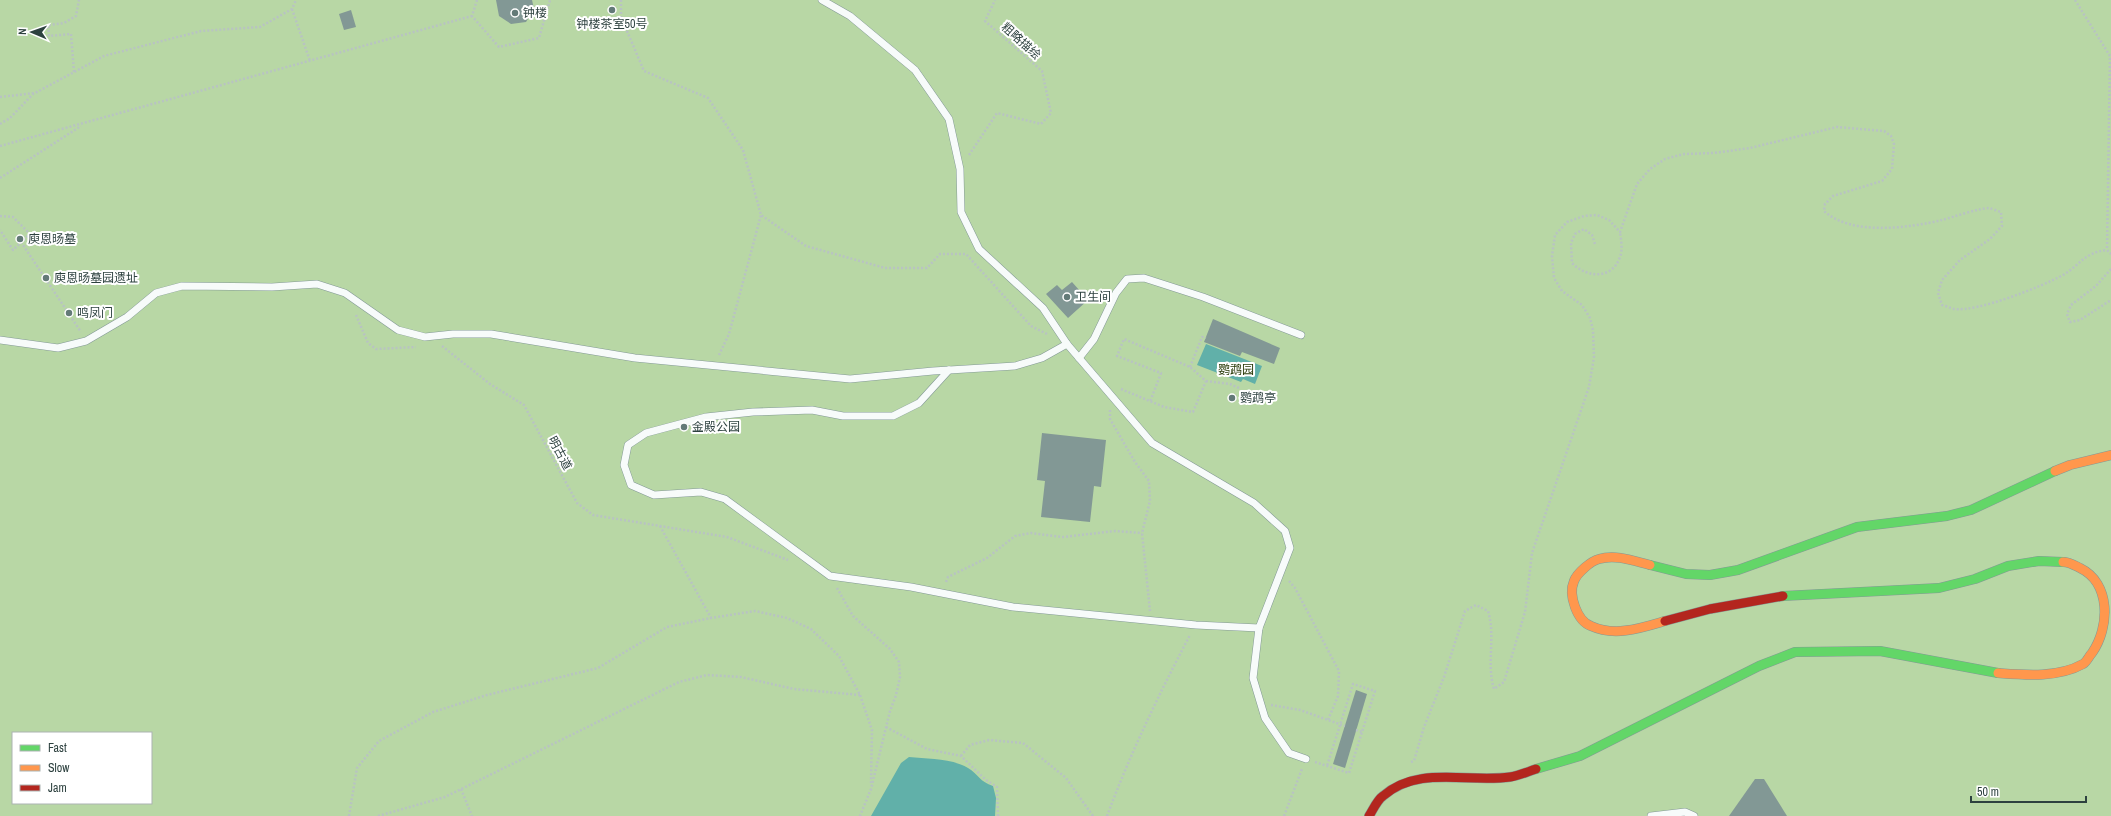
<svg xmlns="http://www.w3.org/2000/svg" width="2111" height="816" viewBox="0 0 2111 816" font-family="'Archivo Narrow','Noto Sans SC',sans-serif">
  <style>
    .green { fill: #b8d7a5; fill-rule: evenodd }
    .water { fill: #61b0a9 }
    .building { fill: #829895 }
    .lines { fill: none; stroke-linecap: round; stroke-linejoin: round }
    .lane-casing { stroke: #839996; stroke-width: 8 }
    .fast-casing { stroke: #839996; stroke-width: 10 }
    .slow-casing { stroke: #839996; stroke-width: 10 }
    .jam-casing { stroke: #839996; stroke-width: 10 }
    .path { stroke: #b8c3c2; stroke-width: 2.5; stroke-dasharray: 2 2; stroke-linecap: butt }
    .lane { stroke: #f7fbfa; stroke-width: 7 }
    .fast { stroke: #63d668; stroke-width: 9 }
    .slow { stroke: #ff974d; stroke-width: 9 }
    .jam { stroke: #b3261e; stroke-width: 9 }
    .poi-dot { fill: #637a77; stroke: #fff; stroke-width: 1.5 }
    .labels { text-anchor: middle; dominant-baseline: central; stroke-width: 4; stroke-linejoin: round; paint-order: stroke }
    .poi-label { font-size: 12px; fill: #2d413f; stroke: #fff; text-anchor: start }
    .street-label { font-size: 12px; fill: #2d413f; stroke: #fff }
    .park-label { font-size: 12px; fill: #283908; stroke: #fff }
  </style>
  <rect width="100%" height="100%" fill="#c8e3e0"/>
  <!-- green -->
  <path class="green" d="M0 0H2111V816H0ZM13 733H151V803H13Z"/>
  <!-- water -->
  <g class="water">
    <polygon points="1206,344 1262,366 1255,384 1243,379 1241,382 1197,365"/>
    <path d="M909 757C928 759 951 758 968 768 978 774 980 782 993 786L996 798 995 816H871L901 763Z"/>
  </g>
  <!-- building -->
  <g class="building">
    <polygon points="496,0 532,0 534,9 526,22 511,24 499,16"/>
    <polygon points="351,10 356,27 344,30 339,14"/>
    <polygon points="1072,282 1088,300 1068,318 1046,294 1057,285 1062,290"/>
    <polygon points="1213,319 1280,348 1274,364 1242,352 1240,356 1204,342"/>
    <polygon points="1042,433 1106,440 1101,487 1094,486 1090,522 1041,517 1045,481 1037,480"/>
    <polygon points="1356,690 1367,694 1345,768 1333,764"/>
    <polygon points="1755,779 1764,779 1787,816 1729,816"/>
  </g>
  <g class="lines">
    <!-- lane casing -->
    <g class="lane-casing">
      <g id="lane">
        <polyline points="822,0 850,16 915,70 949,119 960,169 961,212 979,249 1043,308 1067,344 1152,443 1254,503 1285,531 1290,548 1259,628 1253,678 1265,718 1289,753 1306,759"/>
        <polyline points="0,340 58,348 86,341 127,317 156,293 182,286 272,287 317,284 345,293 398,330 425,337 453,334 491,334 635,358 850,379 933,371 1015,366 1042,358 1067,344"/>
        <polyline points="1079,358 1094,339 1116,293 1127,279 1144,278 1203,297 1301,335"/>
        <polyline points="949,370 919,403 893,416 843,416 812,410 753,412 706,417 646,433 628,445 624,465 631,485 654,495 701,492 725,499 830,576 911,587 1013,607 1196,625 1259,628"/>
        <polyline points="1651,816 1685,812 1694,816"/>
      </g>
    </g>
    <!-- fast casing -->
    <g class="fast-casing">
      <g id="fast">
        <polyline points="1650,565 1686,574 1710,575 1738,570 1857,527 1947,516 1971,510 2055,471"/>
        <polyline points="1783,596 1939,588 1975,579 2008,566 2039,561 2063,562"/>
        <polyline points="1536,769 1580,756 1759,666 1795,652 1880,651 1998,673"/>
      </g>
    </g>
    <!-- slow casing -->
    <g class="slow-casing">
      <g id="slow">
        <polyline points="2055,471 2070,465 2111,455"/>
        <path d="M1650 565C1634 561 1616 554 1599 559 1591 561 1577 573 1574 581 1568 595 1577 621 1591 626 1615 637 1641 628 1665 621"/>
        <path d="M1998 673C2025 675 2058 678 2083 664 2087 662 2089 656 2092 653 2110 627 2111 583 2080 568 2074 565 2069 562 2063 562"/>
      </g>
    </g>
    <!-- jam casing -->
    <g class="jam-casing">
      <g id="jam">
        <polyline points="1665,621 1710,609 1783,596"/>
        <path d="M1369 816C1373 810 1377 800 1383 796 1418 765 1467 783 1510 777 1518 776 1527 772 1536 769"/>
      </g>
    </g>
    <!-- path -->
    <g class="path">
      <polyline points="477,0 472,16 499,47 539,38 550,0"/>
      <polyline points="621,0 621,17 644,71 708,98 743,150 761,215 806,246 885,268 927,268 940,254 966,254 1031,326 1047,334"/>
      <polyline points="2075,0 2110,56 2107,250"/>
      <polyline points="292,9 310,61"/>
      <polyline points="74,72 71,34 49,36 48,25 64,23 76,16 79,0"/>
      <polyline points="0,97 35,93 104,56 201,31 260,27 292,9 296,0"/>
      <polyline points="0,124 10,118 34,93"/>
      <polyline points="0,146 472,16"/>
      <polyline points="969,155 997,113 1041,124 1051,113 1042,71 985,21 995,0"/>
      <polyline points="0,178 81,126"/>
      <polyline points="0,216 13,217 30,234 13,250 0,230"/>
      <polyline points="21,242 81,332"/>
      <path d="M1595 244 1592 235 1584 229 1575 234 1571 243 1572 263C1587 278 1612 280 1620 257 1623 249 1621 240 1620 232"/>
      <polyline points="2111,269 2096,286 2071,305 2067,314 2070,322 2080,320 2111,300"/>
      <polyline points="356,315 368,343 376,349 416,347"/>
      <polyline points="442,346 490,384 524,405 577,503 593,515 727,537 788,560"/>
      <polyline points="719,355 729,334 761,215"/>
      <polyline points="1190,367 1202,337 1206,338"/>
      <polyline points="1206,381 1230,384 1239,388"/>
      <polyline points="1121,389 1164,407 1193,412 1206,381 1190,367 1124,339 1117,356 1161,373 1150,402"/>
      <polyline points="1110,410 1110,419 1135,462 1149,481 1150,501 1142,533 1150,611"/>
      <polyline points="660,526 711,618"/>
      <polyline points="1289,581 1295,588 1339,671 1338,696 1328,720"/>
      <polyline points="946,582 948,577 987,558 1015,536 1031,533 1063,537 1115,531 1142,533"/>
      <polyline points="837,588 853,616 890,649 899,662 900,677 896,695 890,711 871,789 860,816"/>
      <polyline points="1271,705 1300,710 1345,726"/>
      <polyline points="886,727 927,749 961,756 986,780 997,787 998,816"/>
      <polyline points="1356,730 1362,732"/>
      <polyline points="961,756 970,745 989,740 1023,743 1066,778 1093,816"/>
      <polyline points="1315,762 1349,773 1375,691 1353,684 1327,766"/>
      <path d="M1411 762 1414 761 1424 727 1444 677 1465 611 1476 605 1488 611C1496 637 1486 663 1494 689L1504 682 1525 612 1532 553 1589 387 1594 357 1593 330 1590 318 1582 305 1562 291 1554 278 1552 256 1555 235 1567 222 1584 216 1597 215 1609 220 1620 232 1637 184 1650 169 1665 159 1684 154 1714 153 1750 148 1837 127 1884 131 1891 136 1894 144 1892 169 1882 181 1833 196 1825 204 1824 211C1851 236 1909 228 1942 220 1953 217 1980 208 1989 208 1993 209 1997 211 2001 212L2002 226 1990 239 1960 260 1942 280 1938 293 1942 305C1946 306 1950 308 1954 309 1978 312 2041 287 2063 275 2080 265 2085 252 2107 250L2111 254"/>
      <polyline points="461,789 472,816"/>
      <polyline points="349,816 357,768 379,741 433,712 487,695 598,668 667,627 711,618 755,611 787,618 811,629 839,656 860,695 872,730 871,783"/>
      <polyline points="378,816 445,797 679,682 707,675 741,677 794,689 860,695"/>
      <path d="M1107 816C1130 754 1159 694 1190 635"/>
      <polyline points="1284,816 1302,769"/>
    </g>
    <!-- lane -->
    <use href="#lane" class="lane"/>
    <!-- fast -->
    <use href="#fast" class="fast"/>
    <!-- slow -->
    <use href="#slow" class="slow"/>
    <!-- jam -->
    <use href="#jam" class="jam"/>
  </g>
  <!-- markers -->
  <g class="poi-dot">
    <circle cx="612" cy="10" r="4"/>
    <circle cx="515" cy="13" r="4"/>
    <circle cx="20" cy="239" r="4"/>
    <circle cx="46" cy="278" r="4"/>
    <circle cx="1067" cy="297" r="4"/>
    <circle cx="69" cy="313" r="4"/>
    <circle cx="1232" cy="398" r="4"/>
    <circle cx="684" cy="427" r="4"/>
  </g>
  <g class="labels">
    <!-- poi labels -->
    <g class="poi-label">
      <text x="523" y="13">钟楼</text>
      <text x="612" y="24" text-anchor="middle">钟楼茶室50号</text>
      <text x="28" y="239">庾恩旸墓</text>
      <text x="54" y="278">庾恩旸墓园遗址</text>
      <text x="1075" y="297">卫生间</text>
      <text x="77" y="313">鸣凤门</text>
      <text x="1240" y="398">鹦鹉亭</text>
      <text x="692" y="427">金殿公园</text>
    </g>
    <!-- street labels -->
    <g class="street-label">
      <text transform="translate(1021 41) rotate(42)">粗略描绘</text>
      <text transform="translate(560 453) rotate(62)">明古道</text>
    </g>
    <!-- park labels -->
    <g class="park-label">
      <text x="1236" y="370">鹦鹉园</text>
    </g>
  </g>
  <!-- legend -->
  <rect x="12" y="732" width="140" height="72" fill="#ffffff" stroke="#abb3b2"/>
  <rect x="20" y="745" width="20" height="6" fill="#63d668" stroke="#abb3b2"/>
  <text x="48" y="752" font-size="12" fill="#2d413f">Fast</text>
  <rect x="20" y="765" width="20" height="6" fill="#ff974d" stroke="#abb3b2"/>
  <text x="48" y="772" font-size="12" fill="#2d413f">Slow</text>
  <rect x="20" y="785" width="20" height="6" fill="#b3261e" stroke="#abb3b2"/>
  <text x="48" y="792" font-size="12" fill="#2d413f">Jam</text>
  <!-- north arrow -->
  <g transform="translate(32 32) rotate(272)" stroke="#ffffff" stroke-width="3" paint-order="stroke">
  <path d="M0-3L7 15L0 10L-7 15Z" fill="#2d413f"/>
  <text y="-6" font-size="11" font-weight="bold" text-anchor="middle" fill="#2d413f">N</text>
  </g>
  <!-- scale -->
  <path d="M1971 796v6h115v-6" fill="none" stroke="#2d413f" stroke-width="2"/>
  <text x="1977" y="796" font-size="12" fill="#2d413f" stroke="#ffffff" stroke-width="3" paint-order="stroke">50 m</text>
</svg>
